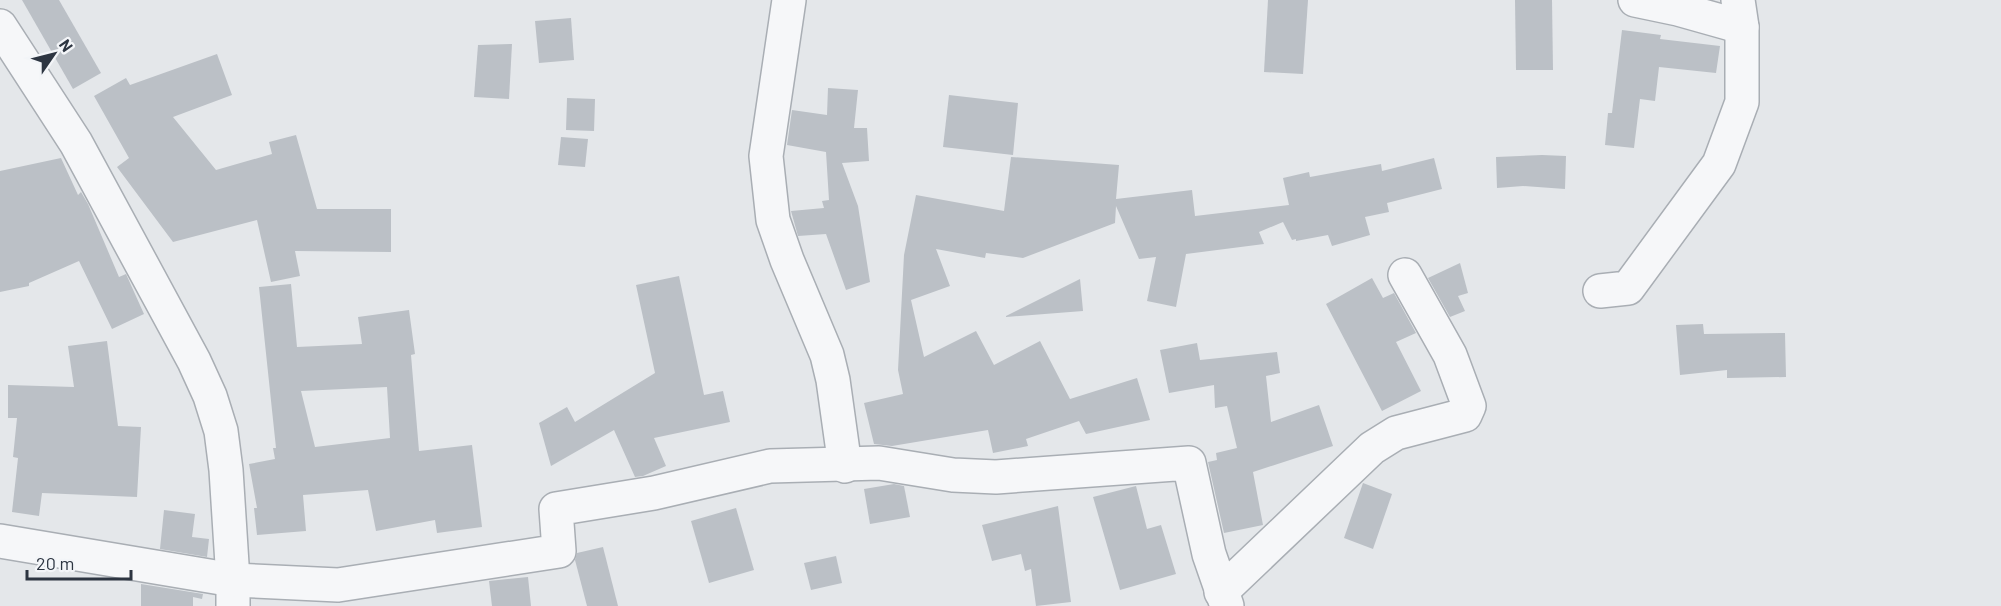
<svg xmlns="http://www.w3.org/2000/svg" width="2001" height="606" viewBox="0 0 2001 606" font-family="Barlow,sans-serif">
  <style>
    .building { fill: #bbc0c6; fill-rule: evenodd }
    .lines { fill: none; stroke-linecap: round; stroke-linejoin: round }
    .minor-casing { stroke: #a9aeb4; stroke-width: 36 }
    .minor { stroke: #f6f7f9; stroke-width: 33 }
  </style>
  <rect width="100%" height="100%" fill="#e4e7ea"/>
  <!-- building -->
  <g class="building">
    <polygon points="22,0 59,0 101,73 73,89"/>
    <polygon points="1268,0 1308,0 1303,74 1264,72"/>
    <polygon points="1515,0 1552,0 1553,70 1516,70"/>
    <polygon points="571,18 574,60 539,63 535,21"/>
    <polygon points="1622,30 1661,35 1660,39 1720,46 1716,73 1659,67 1655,101 1640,99 1634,148 1605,145 1608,113 1612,113"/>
    <polygon points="512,44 509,99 474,97 478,45"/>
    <polygon points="217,54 232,95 173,117 216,170 272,154 269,142 296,135 317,209 391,209 391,252 295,251 300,276 271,282 257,220 173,242 117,167 129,158 94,96 126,78 130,85"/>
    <polygon points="828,88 858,90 854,128 867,128 869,161 842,163 858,206 870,282 846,290 826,234 798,236 791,211 824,208 822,201 829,200 826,152 787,145 792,110 827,115"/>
    <polygon points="949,95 1018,103 1013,155 943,147"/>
    <polygon points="567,98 595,99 594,131 566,130"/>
    <polygon points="561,137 588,139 585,167 558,165"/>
    <polygon points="1542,155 1566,156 1565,189 1523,186 1497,188 1496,157"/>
    <polygon points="1011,157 1119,165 1116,199 1192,190 1195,216 1289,205 1283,178 1309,172 1310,177 1381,164 1382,171 1434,158 1442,189 1387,203 1389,212 1365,217 1370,235 1332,246 1328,235 1296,241 1296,239 1292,240 1283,222 1259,232 1264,244 1186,254 1176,307 1147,301 1156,257 1139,259 1116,206 1115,223 1023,258 986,253 985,258 936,249 950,286 911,300 924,357 976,331 994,365 1040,341 1070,399 1137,378 1150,420 1086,434 1079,421 1026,439 1028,446 993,453 988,430 892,446 874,444 864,403 903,394 898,370 904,255 916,195 1004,211"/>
    <polygon points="61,158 78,195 81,192 88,204 119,277 126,274 144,314 112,329 79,261 29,283 29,286 0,292 0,171"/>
    <polygon points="1460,263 1468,293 1458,296 1465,311 1450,317 1428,278"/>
    <polygon points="679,276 704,395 723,391 730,422 654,438 666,466 643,476 635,477 614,430 551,466 539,423 567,407 575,422 655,373 636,285"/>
    <polygon points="1372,278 1383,298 1394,293 1416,333 1396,342 1421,391 1382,411 1326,304"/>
    <polygon points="1080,279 1083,311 1006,317 1006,316"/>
    <path d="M291 284 297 347 362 344 358 317 409 310 415 354 411 355 419 451 472 445 482 527 437 533 435 520 376 531 368 490 303 495 306 531 257 535 254 508H257L249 464 275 459 273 448H276L259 287ZM387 387 390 438 315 447 301 391Z"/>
    <polygon points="1703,324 1704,334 1785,333 1786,377 1727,378 1727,370 1680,375 1676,325"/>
    <polygon points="107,341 118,426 141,427 137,497 42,493 39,516 12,512 18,458 13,457 17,418 8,418 8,385 74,387 68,346"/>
    <polygon points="1197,343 1200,360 1277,352 1280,373 1266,376 1271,422 1319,405 1333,446 1253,472 1263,525 1224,533 1208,462 1217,460 1216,453 1237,448 1227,406 1215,408 1214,385 1169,393 1160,350"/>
    <polygon points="1363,483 1392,494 1373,549 1344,538"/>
    <polygon points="894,484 904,486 910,517 870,524 864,489"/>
    <polygon points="1136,486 1147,529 1161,525 1176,574 1120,590 1093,497"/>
    <polygon points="1058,506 1071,602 1036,606 1031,569 1025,571 1021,554 992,561 982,525"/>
    <polygon points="736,508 754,570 709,583 691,521"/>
    <polygon points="164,510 195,514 192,537 209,539 207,557 160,549"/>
    <polygon points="603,547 618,606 587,606 575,560 577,553"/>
    <polygon points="836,556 842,583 811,590 804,563"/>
    <polygon points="528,577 531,606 492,606 489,581"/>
    <polygon points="141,584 203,594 202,599 193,597 193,606 141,606"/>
  </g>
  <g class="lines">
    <!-- minor casing -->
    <g class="minor-casing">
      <g id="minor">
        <polyline points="789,0 766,156 773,220 787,260 827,355 833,380 845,466"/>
        <polyline points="1635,0 1678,9 1742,27"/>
        <polyline points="0,26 76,143 194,361 210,396 221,431 226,470 233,580 233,606"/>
        <polyline points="1600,291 1628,288 1719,164 1742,102 1742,27 1738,0"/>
        <polyline points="0,541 233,580 338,585 559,551 556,509 654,493 770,466 879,463 953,475 996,477 1189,463 1209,554 1227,606"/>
        <polyline points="1221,592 1372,448 1396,433 1465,415 1469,406 1450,355 1405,275"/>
      </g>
    </g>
    <!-- minor -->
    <use href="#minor" class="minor"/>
  </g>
  <!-- north arrow -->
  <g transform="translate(54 54) rotate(55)" stroke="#f3f5f8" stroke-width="4.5" paint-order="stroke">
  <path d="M0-4.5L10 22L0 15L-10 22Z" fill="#2d3541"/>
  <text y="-9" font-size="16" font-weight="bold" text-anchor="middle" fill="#2d3541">N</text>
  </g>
  <!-- scale -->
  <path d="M27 570v9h104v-9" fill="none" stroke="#2d3541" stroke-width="3"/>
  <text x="36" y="570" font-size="18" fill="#2d3541" stroke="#f3f5f8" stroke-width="4.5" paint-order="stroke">20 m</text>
</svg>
